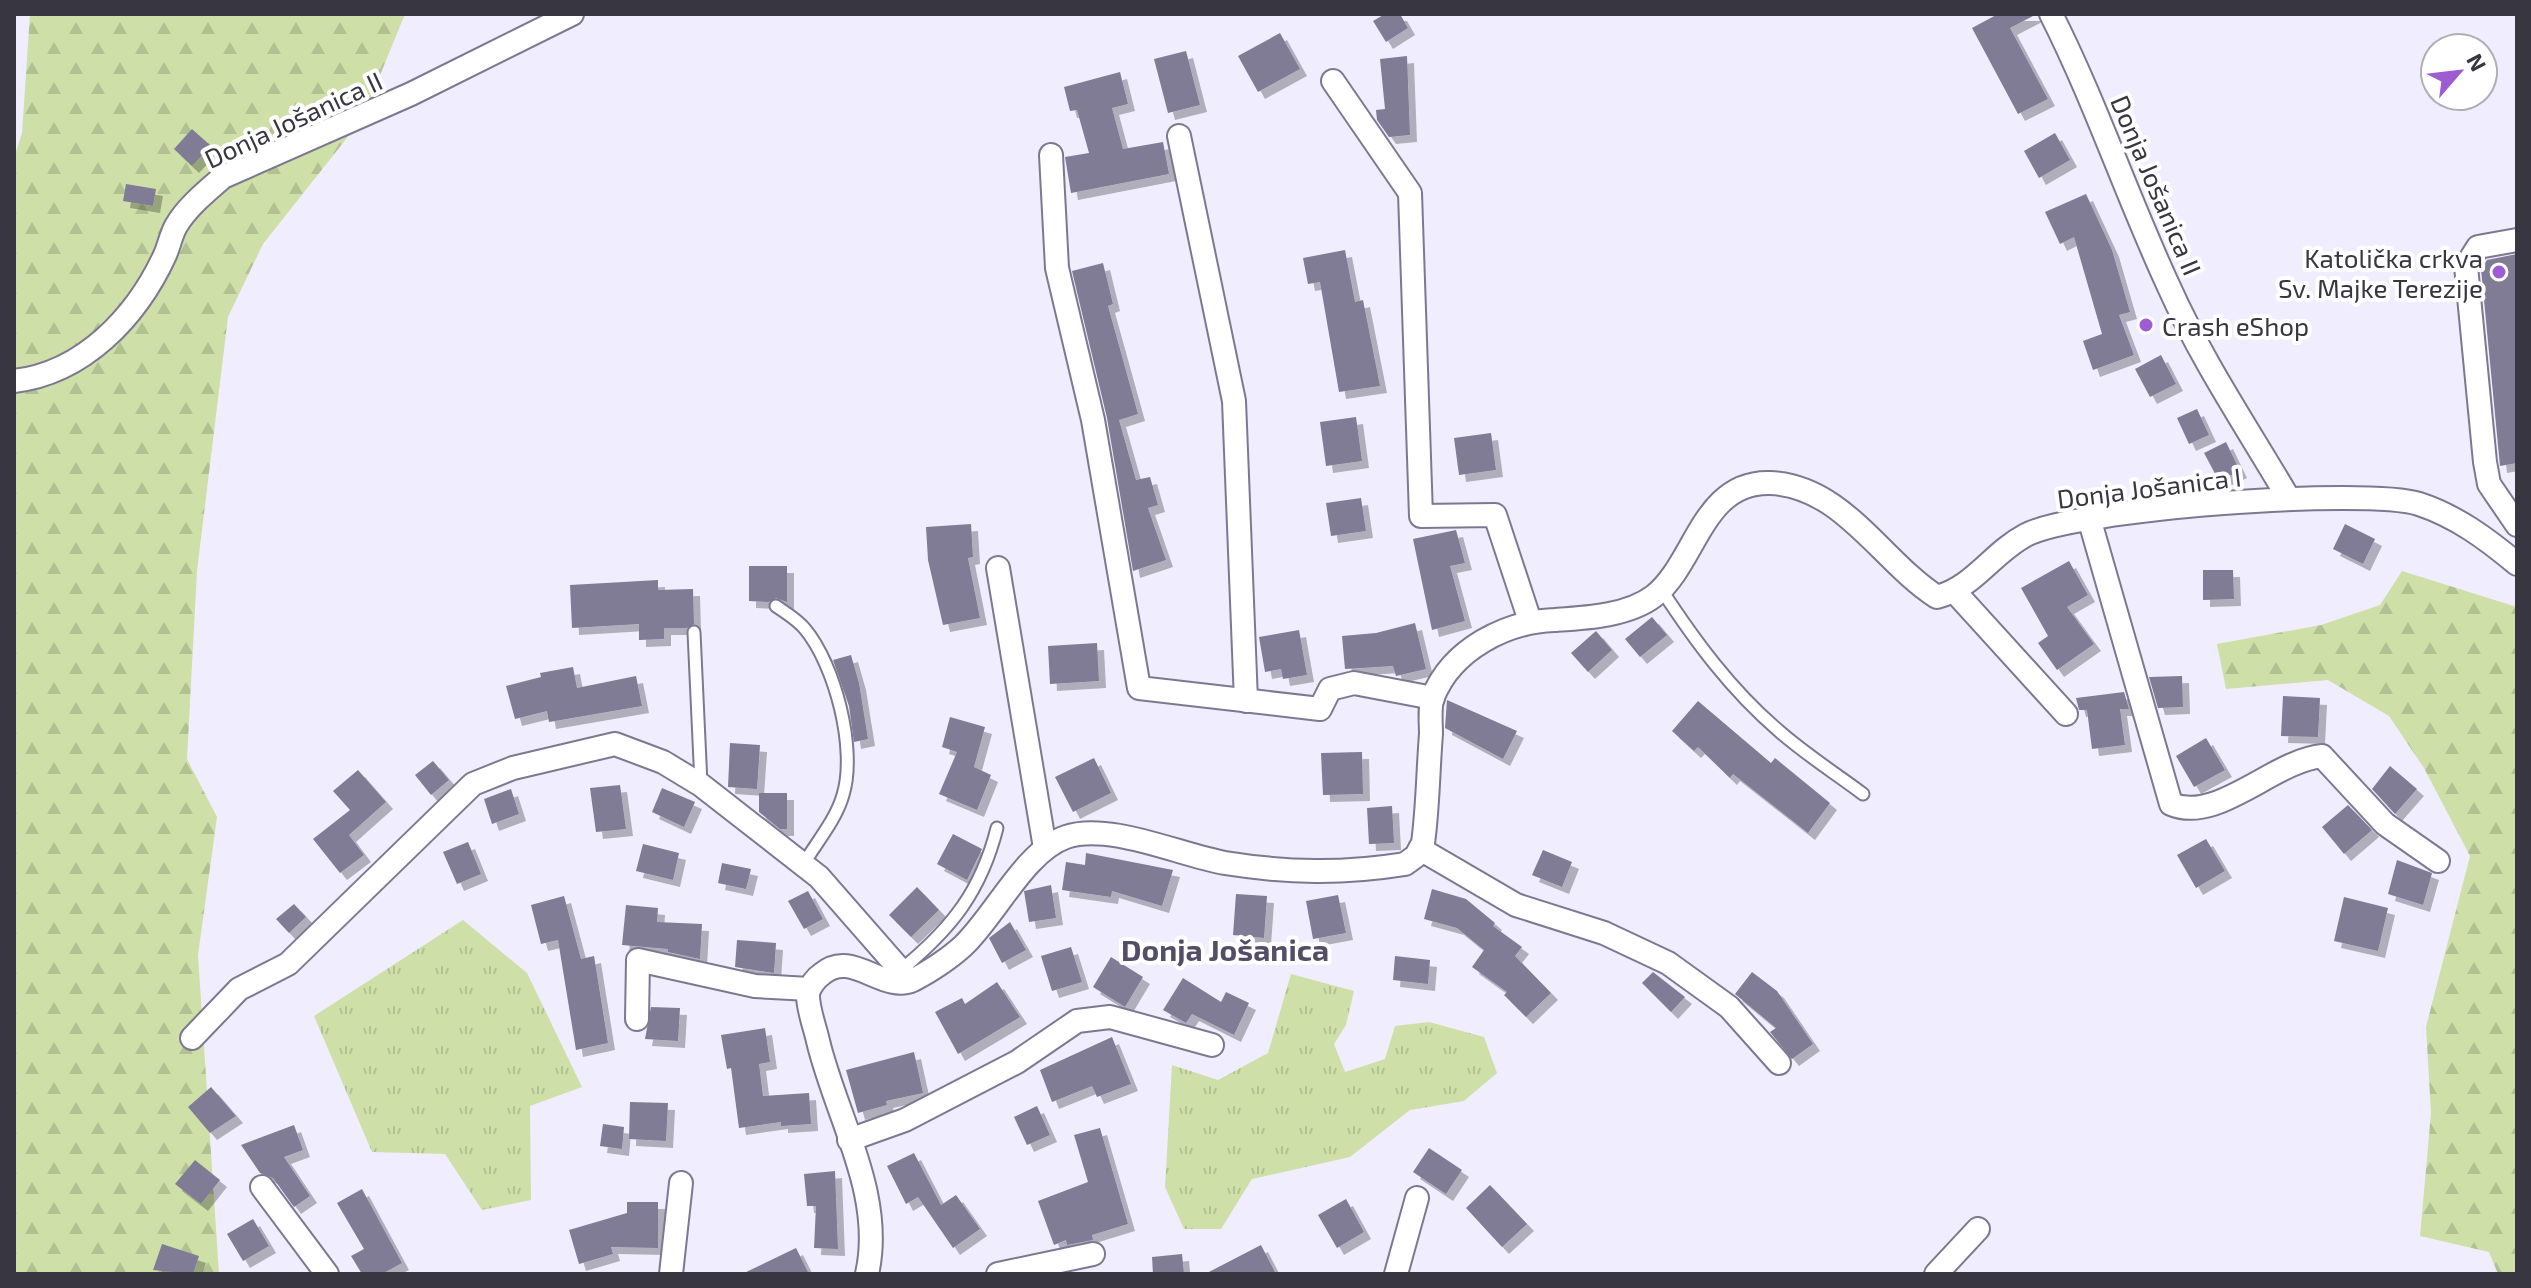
<svg xmlns="http://www.w3.org/2000/svg" width="2531" height="1288" viewBox="0 0 2531 1288" font-family="'Exo 2',sans-serif">
  <style>
    .grass { fill: url(#grass-tufts) }
    .forest { fill: url(#forest-firs) }
    .building { fill: #807b95; filter: url(#shadow) }
    .lines { fill: none; stroke-linecap: round; stroke-linejoin: round }
    .service-casing { stroke: #7d7891; stroke-width: 15 }
    .minor-casing { stroke: #7d7891; stroke-width: 26 }
    .service { stroke: #fff; stroke-width: 11 }
    .minor { stroke: #fff; stroke-width: 22 }
    .poi-dot { fill: #9d5cd2; stroke: #fff; stroke-width: 3 }
    .labels { text-anchor: middle; dominant-baseline: central; stroke-width: 8; stroke-linejoin: round; paint-order: stroke }
    .street-label { font-size: 26px; fill: #383641; stroke: #fff }
    .poi-label { font-size: 26px; fill: #383641; stroke: #fff; text-anchor: end }
    .quarter-label { font-size: 30px; font-weight: bold; fill: #534e66; stroke: #fff }
  </style>
  <defs>
    <pattern id="grass-tufts" width="24" height="20" patternUnits="userSpaceOnUse" patternTransform="scale(2)"><rect width="24" height="20" fill="#cee0a8"/><path d="M3 7l-1-3M5 7V3M7 7l1-3M15 17l-1-3M17 17v-4M19 17l1-3" fill="none" stroke="#b2c192"/></pattern>
    <pattern id="forest-firs" width="22" height="20" patternUnits="userSpaceOnUse" patternTransform="scale(2)"><rect width="22" height="20" fill="#cee0a8"/><path d="M5 1l3.5 6h-7zM16 11l3.5 6h-7z" fill="#b2c192"/></pattern>
    <filter id="shadow"><feDropShadow dx="7" dy="7" stdDeviation="0" flood-color="#0004"/></filter>
  </defs>
  <rect width="100%" height="100%" fill="#f0edfe"/>
  <!-- grass -->
  <g class="grass">
    <polygon points="463,920 527,973 582,1087 530,1106 531,1200 482,1210 445,1154 372,1152 314,1016"/>
    <polygon points="1291,974 1354,991 1346,1025 1334,1044 1345,1072 1385,1059 1395,1026 1429,1022 1484,1037 1497,1073 1464,1101 1410,1110 1350,1157 1252,1179 1221,1229 1184,1229 1165,1187 1172,1065 1218,1080 1268,1053"/>
  </g>
  <!-- forest -->
  <g class="forest">
    <polygon points="30,14 405,14 362,119 263,244 228,317 197,571 187,759 217,817 198,955 219,1274 14,1274 14,158 22,133"/>
    <polygon points="2402,571 2517,607 2517,1274 2498,1274 2489,1252 2420,1236 2431,1113 2426,1027 2470,856 2424,768 2389,716 2328,680 2226,689 2217,644 2321,625 2380,605"/>
  </g>
  <!-- building -->
  <g class="building">
    <polygon points="1385,14 1400,14 1408,28 1386,42 1373,21"/>
    <polygon points="1998,14 2037,14 2010,28 2048,99 2018,114 1972,28"/>
    <polygon points="1280,33 1300,69 1258,92 1238,56"/>
    <polygon points="1186,51 1200,105 1168,113 1154,59"/>
    <polygon points="1407,56 1410,135 1389,137 1377,120 1376,110 1385,109 1380,59"/>
    <polygon points="1120,72 1128,104 1112,108 1123,149 1163,142 1169,174 1071,193 1065,157 1089,153 1077,110 1070,111 1064,87"/>
    <polygon points="192,129 211,146 192,166 174,149"/>
    <polygon points="2055,133 2070,160 2039,178 2024,151"/>
    <polygon points="126,184 156,189 153,206 123,201"/>
    <polygon points="2086,194 2112,250 2130,312 2119,315 2134,355 2093,370 2083,341 2102,334 2074,237 2060,244 2045,212"/>
    <polygon points="1345,250 1355,302 1363,300 1380,386 1339,392 1320,282 1308,284 1303,258"/>
    <polygon points="2517,254 2517,463 2500,466 2481,269 2487,260"/>
    <polygon points="1103,263 1113,304 1108,306 1138,414 1119,420 1136,480 1150,477 1158,505 1148,508 1166,560 1133,571 1107,418 1072,271"/>
    <polygon points="2161,355 2176,384 2150,397 2135,369"/>
    <polygon points="2197,409 2209,435 2189,444 2177,418"/>
    <polygon points="1356,417 1362,461 1326,466 1320,422"/>
    <polygon points="1491,433 1496,470 1459,475 1454,438"/>
    <polygon points="2226,442 2240,471 2219,481 2204,453"/>
    <polygon points="1361,498 1366,531 1331,536 1326,503"/>
    <polygon points="971,524 973,557 968,558 980,618 943,625 928,560 926,527"/>
    <polygon points="2345,524 2375,539 2363,564 2333,549"/>
    <polygon points="1456,530 1465,563 1450,566 1465,621 1432,630 1413,539"/>
    <polygon points="2069,561 2088,595 2067,607 2094,644 2057,670 2038,643 2048,636 2021,588"/>
    <polygon points="749,566 787,566 787,602 776,598 769,602 749,601"/>
    <polygon points="2203,570 2233,570 2234,599 2203,600"/>
    <polygon points="658,580 658,590 693,589 694,624 687,628 664,628 664,639 639,640 639,624 572,628 570,585"/>
    <polygon points="1652,617 1667,635 1640,657 1625,639"/>
    <polygon points="1415,623 1426,669 1396,676 1393,666 1345,669 1342,636 1376,633"/>
    <polygon points="1299,630 1307,675 1283,679 1281,669 1265,672 1259,637"/>
    <polygon points="1596,631 1612,650 1588,672 1571,653"/>
    <polygon points="1097,643 1099,681 1050,684 1048,646"/>
    <polygon points="851,655 859,683 868,739 854,742 849,706 833,660"/>
    <polygon points="573,667 577,688 636,676 642,706 549,722 547,711 515,719 506,686 541,677 540,673"/>
    <polygon points="2182,676 2183,707 2158,708 2149,677"/>
    <polygon points="2124,692 2129,709 2120,709 2125,745 2092,749 2087,710 2079,710 2076,698"/>
    <polygon points="2283,696 2320,698 2318,737 2281,736"/>
    <polygon points="1447,700 1517,731 1503,759 1445,728"/>
    <polygon points="1698,701 1771,763 1775,758 1830,803 1808,833 1733,774 1730,778 1698,747 1694,751 1672,731"/>
    <polygon points="950,717 985,727 974,767 991,775 977,810 939,794 957,752 942,747"/>
    <polygon points="2206,738 2225,770 2194,787 2176,756"/>
    <polygon points="730,743 760,745 757,789 728,787"/>
    <polygon points="1362,752 1363,794 1323,795 1321,753"/>
    <polygon points="1094,758 1111,793 1073,812 1055,777"/>
    <polygon points="433,761 449,780 431,795 415,775"/>
    <polygon points="2390,766 2417,789 2395,814 2372,789"/>
    <polygon points="358,770 386,802 349,835 364,855 340,873 313,839 350,810 333,791"/>
    <polygon points="620,785 626,829 596,832 590,788"/>
    <polygon points="662,788 695,802 684,827 652,812"/>
    <polygon points="511,789 519,814 492,824 484,799"/>
    <polygon points="759,793 787,793 787,829 780,829 759,812"/>
    <polygon points="2348,805 2372,830 2344,854 2322,827"/>
    <polygon points="1392,806 1394,843 1369,844 1367,808"/>
    <polygon points="953,834 982,849 967,880 937,864"/>
    <polygon points="2206,839 2225,871 2196,888 2177,855"/>
    <polygon points="468,842 481,874 457,884 443,852"/>
    <polygon points="643,844 679,853 673,880 636,871"/>
    <polygon points="1543,850 1572,862 1562,887 1532,875"/>
    <polygon points="1086,853 1173,870 1162,906 1112,891 1111,897 1062,890 1066,862 1085,865"/>
    <polygon points="2397,860 2432,873 2423,905 2388,894"/>
    <polygon points="722,863 751,869 746,889 718,883"/>
    <polygon points="1051,885 1056,918 1029,922 1024,891"/>
    <polygon points="917,887 939,910 911,937 889,915"/>
    <polygon points="1432,889 1466,899 1495,923 1493,926 1522,947 1515,956 1551,993 1526,1017 1504,995 1507,992 1472,967 1484,950 1457,928 1424,919"/>
    <polygon points="808,891 823,919 804,929 788,901"/>
    <polygon points="1236,894 1267,896 1264,938 1233,935"/>
    <polygon points="1338,895 1346,933 1313,939 1306,901"/>
    <polygon points="564,896 581,959 594,956 608,1043 576,1050 558,940 541,944 531,905"/>
    <polygon points="2344,897 2388,908 2378,951 2334,941"/>
    <polygon points="294,904 306,917 289,933 276,919"/>
    <polygon points="626,905 658,908 657,922 702,924 700,959 668,952 668,949 622,945"/>
    <polygon points="1010,922 1026,950 1002,963 989,938"/>
    <polygon points="737,940 776,943 774,973 735,967"/>
    <polygon points="1071,947 1082,982 1052,991 1041,956"/>
    <polygon points="1395,956 1430,960 1428,984 1393,980"/>
    <polygon points="1111,957 1143,977 1125,1007 1093,987"/>
    <polygon points="1653,972 1685,997 1671,1012 1642,983"/>
    <polygon points="1752,972 1777,991 1813,1044 1792,1059 1770,1032 1776,1028 1735,994"/>
    <polygon points="1183,978 1221,1002 1226,992 1249,1003 1234,1035 1192,1014 1186,1023 1163,1010"/>
    <polygon points="997,982 1020,1017 958,1054 935,1012 962,998 965,1004"/>
    <polygon points="651,1007 680,1008 678,1041 645,1039"/>
    <polygon points="765,1028 770,1062 759,1064 763,1096 809,1093 811,1124 781,1126 781,1122 739,1128 731,1068 727,1069 721,1035"/>
    <polygon points="1112,1037 1131,1084 1097,1097 1092,1086 1052,1102 1040,1070"/>
    <polygon points="914,1052 923,1093 886,1101 887,1105 858,1113 846,1070"/>
    <polygon points="211,1087 236,1116 210,1133 188,1107"/>
    <polygon points="630,1102 668,1103 666,1141 629,1139"/>
    <polygon points="1037,1106 1050,1135 1027,1145 1014,1117"/>
    <polygon points="603,1124 624,1127 622,1149 600,1146"/>
    <polygon points="294,1125 303,1150 284,1157 310,1196 294,1207 273,1178 260,1173 241,1145"/>
    <polygon points="1100,1128 1128,1224 1092,1235 1093,1240 1067,1245 1066,1240 1054,1245 1038,1201 1088,1182 1074,1135"/>
    <polygon points="1429,1148 1462,1170 1446,1194 1413,1172"/>
    <polygon points="914,1153 941,1205 956,1195 980,1229 953,1248 918,1197 906,1204 887,1166"/>
    <polygon points="195,1160 220,1180 201,1204 175,1184"/>
    <polygon points="835,1171 838,1249 814,1248 816,1206 807,1206 804,1174"/>
    <polygon points="1490,1185 1527,1224 1502,1247 1466,1208"/>
    <polygon points="362,1189 402,1263 382,1274 362,1274 351,1256 364,1249 337,1203"/>
    <polygon points="1346,1199 1364,1232 1337,1248 1318,1215"/>
    <polygon points="627,1202 658,1202 658,1248 611,1247 613,1254 579,1264 569,1230 627,1213"/>
    <polygon points="253,1219 269,1246 243,1261 227,1234"/>
    <polygon points="162,1244 199,1256 193,1274 153,1270"/>
    <polygon points="1261,1245 1276,1274 1205,1274"/>
    <polygon points="796,1248 809,1274 742,1274"/>
    <polygon points="1182,1254 1184,1274 1153,1274 1152,1257"/>
  </g>
  <g class="lines">
    <!-- service casing -->
    <g class="service-casing">
      <g id="service">
        <path d="M1661 589C1695 641 1731 690 1779 731 1805 754 1835 773 1863 794"/>
        <path d="M776 606C786 613 798 620 805 629 835 665 857 749 843 795 836 820 816 843 803 865"/>
        <polyline points="694,632 701,784"/>
        <path d="M902 969C952 928 981 891 997 828"/>
      </g>
    </g>
    <!-- minor casing -->
    <g class="minor-casing">
      <g id="minor">
        <path d="M2051 14C2096 103 2127 197 2169 287 2202 361 2248 429 2289 499"/>
        <polyline points="1333,81 1410,193 1421,516 1495,515 1530,621"/>
        <polyline points="1179,136 1234,401 1246,701"/>
        <polyline points="1051,155 1057,268 1093,420 1139,688 1320,709 1330,689 1354,683 1433,698"/>
        <polyline points="2517,240 2478,247 2466,266 2485,462 2489,484 2517,525"/>
        <path d="M14 381C84 373 137 316 165 255 169 246 171 235 176 226 187 207 206 192 223 177L411 94 572 14"/>
        <path d="M2089 518 2171 804C2217 824 2273 761 2322 756L2385 824 2438 861"/>
        <polyline points="998,568 1045,848"/>
        <polyline points="1955,592 2066,714"/>
        <polyline points="1420,849 1516,905 1604,933 1668,963 1729,1007 1779,1063"/>
        <polyline points="637,1019 638,960 755,986 809,989"/>
        <polyline points="192,1038 239,989 288,964 473,784 513,768 615,744 663,762 701,785 819,877 910,981"/>
        <polyline points="849,1140 905,1120 1017,1062 1077,1021 1110,1017 1212,1045"/>
        <polyline points="262,1187 327,1274"/>
        <polyline points="671,1274 681,1183"/>
        <path d="M867 1274C885 1194 836 1117 818 1041 815 1027 807 1007 808 993 810 986 816 978 822 974 852 948 883 994 913 980 929 972 950 958 963 946 995 916 1025 851 1066 837 1108 822 1180 855 1225 863 1287 873 1343 874 1405 864L1416 856 1423 843C1428 807 1428 770 1431 734 1431 723 1429 707 1433 697 1452 649 1506 622 1554 620 1585 618 1628 616 1654 596 1696 563 1702 481 1770 483 1843 486 1881 561 1937 597 1974 587 1992 553 2026 535 2074 509 2365 487 2419 504 2456 516 2487 539 2517 564"/>
        <polyline points="998,1274 1093,1254"/>
        <polyline points="1396,1274 1417,1198"/>
        <polyline points="1936,1274 1978,1229"/>
      </g>
    </g>
    <!-- service -->
    <use href="#service" class="service"/>
    <!-- minor -->
    <use href="#minor" class="minor"/>
  </g>
  <!-- markers -->
  <g class="poi-dot">
    <circle cx="2499" cy="272" r="8"/>
    <circle cx="2146" cy="325" r="8"/>
  </g>
  <g class="labels">
    <!-- street labels -->
    <g class="street-label">
      <text transform="translate(293 119) rotate(-25)">Donja Jošanica II</text>
      <text transform="translate(2157 185) rotate(67)">Donja Jošanica II</text>
      <text transform="translate(2149 487) rotate(-7)">Donja Jošanica I</text>
    </g>
    <!-- poi labels -->
    <g class="poi-label">
      <text x="2483" y="257">Katolička crkva<tspan x="2483" dy="30">Sv. Majke Terezije</tspan></text>
      <text x="2162" y="325" text-anchor="start">Crash eShop</text>
    </g>
    <!-- quarter labels -->
    <g class="quarter-label">
      <text x="1225" y="949">Donja Jošanica</text>
    </g>
  </g>
  <!-- border -->
  <rect width="2531" height="1288" fill="none" stroke="#383641" stroke-width="32"/>
  <!-- north arrow -->
  <g transform="translate(2459 72) rotate(62)"><circle r="38" fill="#ffffff" stroke="#afafb3" stroke-width="2"/>
  <path d="M0-6L14 30L0 20L-14 30Z" fill="#9d5cd2"/>
  <text y="-12" font-size="22" font-weight="bold" text-anchor="middle" fill="#383641">N</text>
  </g>
</svg>
